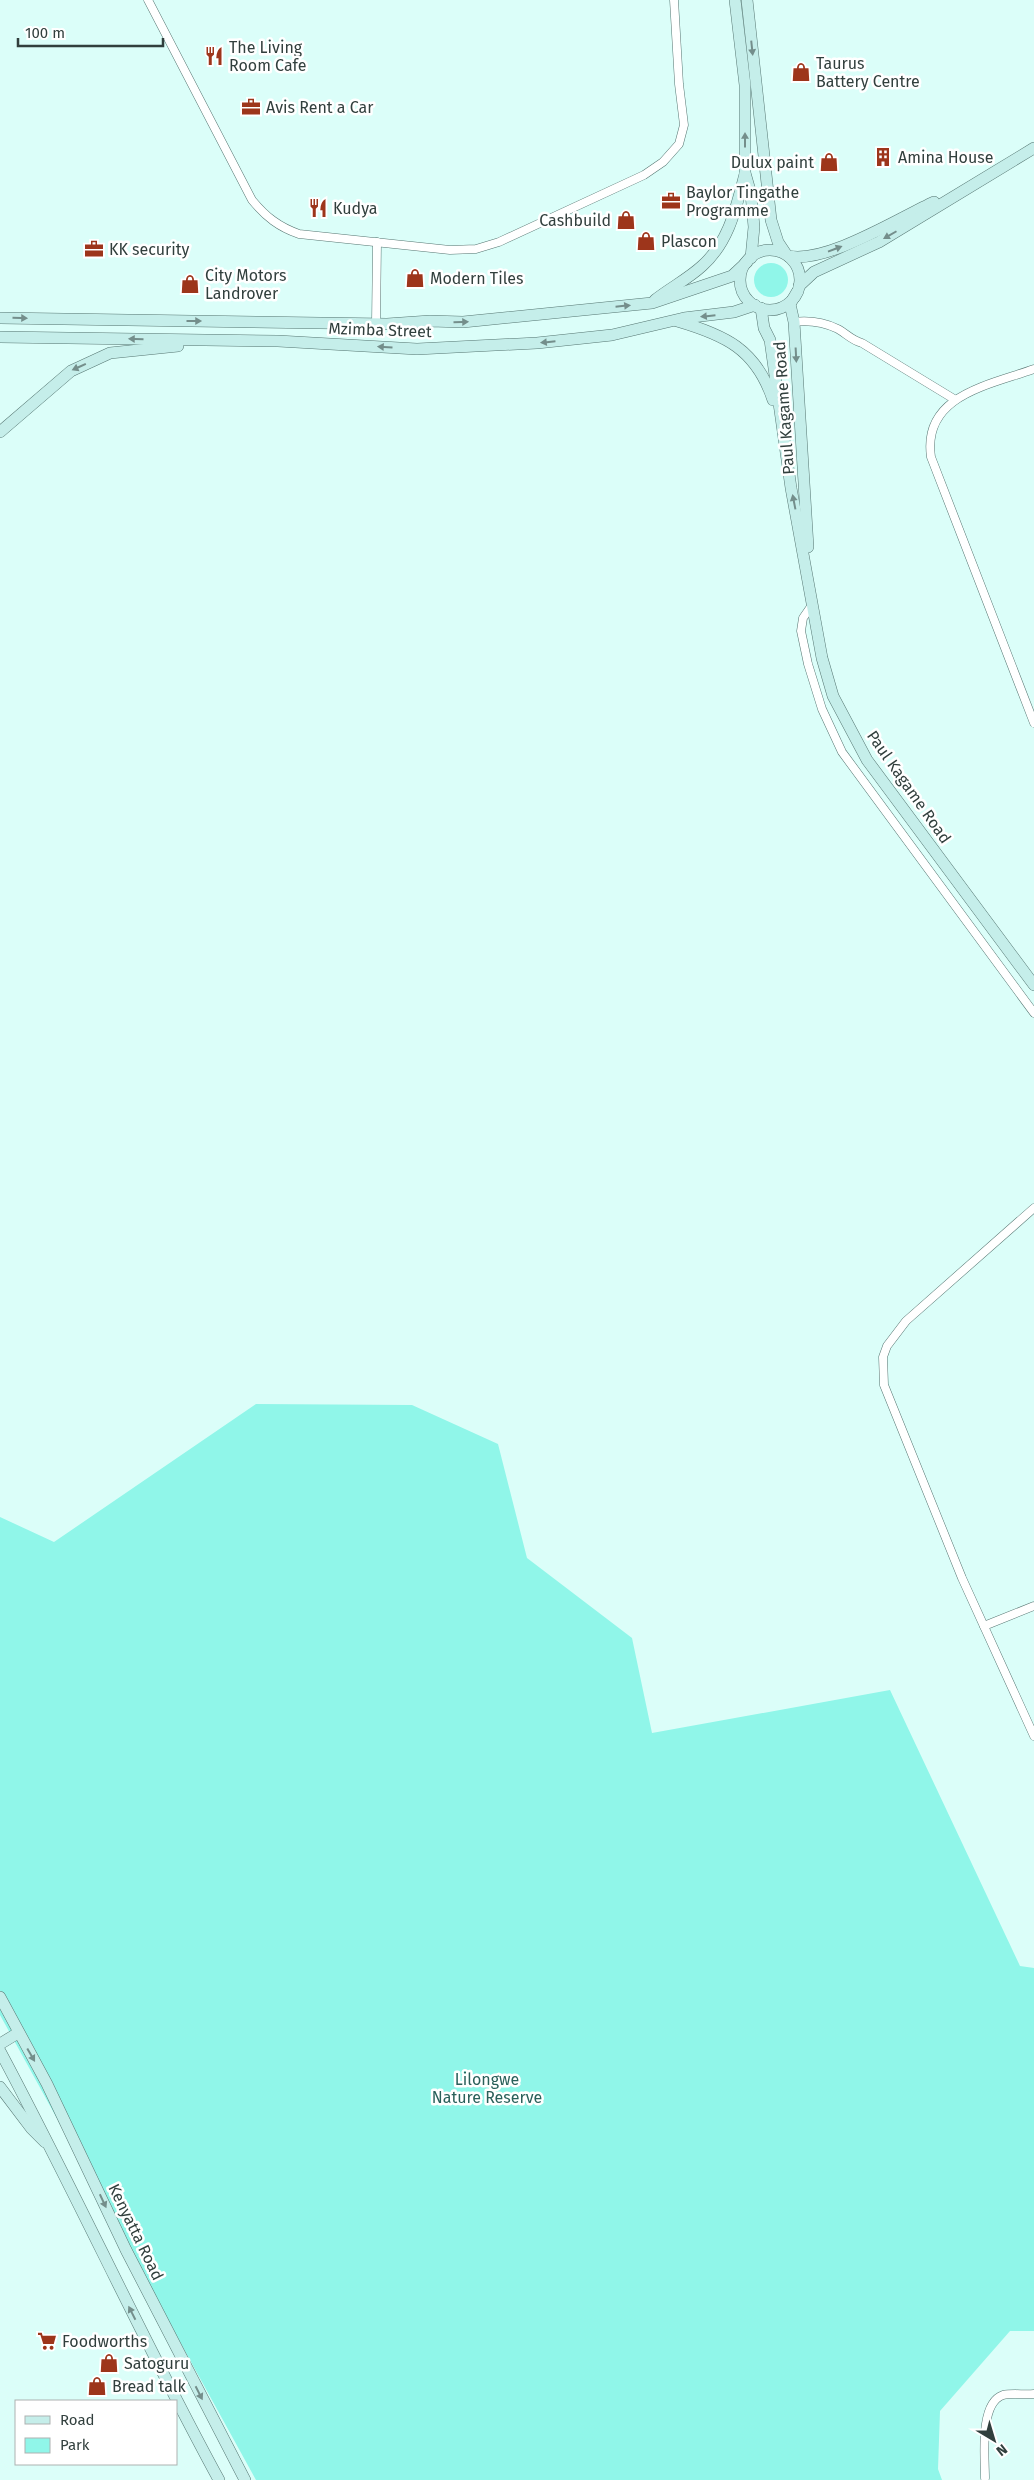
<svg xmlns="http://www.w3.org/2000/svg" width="1034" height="2480" viewBox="0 0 1034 2480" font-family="'Fira Sans',sans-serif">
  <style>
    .green { fill: #90f6e9 }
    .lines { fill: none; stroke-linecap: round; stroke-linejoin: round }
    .street-casing { stroke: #567672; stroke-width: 9 }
    .secondary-casing { stroke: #567672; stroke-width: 12 }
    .street { stroke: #fff; stroke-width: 8 }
    .secondary { stroke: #c5eeea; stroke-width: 11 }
    .oneway { fill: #748e8b }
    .labels { text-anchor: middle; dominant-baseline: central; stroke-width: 5; stroke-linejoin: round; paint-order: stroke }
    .poi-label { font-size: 16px; fill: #313f3d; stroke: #fff; text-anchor: start }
    .street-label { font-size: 16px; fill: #313f3d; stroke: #fff }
    .park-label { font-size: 16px; fill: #29605a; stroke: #fff }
  </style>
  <rect width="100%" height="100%" fill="#dbfef9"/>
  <!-- green -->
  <g class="green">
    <circle cx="771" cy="280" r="17"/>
    <polygon points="256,1404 412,1405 498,1444 527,1558 632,1638 652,1733 890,1690 1020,1966 1034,1968 1034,2331 1010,2331 940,2411 938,2469 942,2480 256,2480 0,2015 0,1517 54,1542"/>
  </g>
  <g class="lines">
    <!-- street casing -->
    <g class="street-casing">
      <g id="street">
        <path d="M148 0 252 200C266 217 279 227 299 234L450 250 476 249 499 242 644 175 663 162 679 144 684 125 679 84 674 0"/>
        <path d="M794 322C810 320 823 322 838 329 847 334 851 340 862 343L954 399"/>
        <polyline points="376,324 377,242"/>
        <path d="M1034 369C990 385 922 395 931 457L1034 723"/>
        <polyline points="812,605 803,618 801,631 808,664 822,709 842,752 1034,1013"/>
        <polyline points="1034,1208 906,1321 887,1346 883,1357 884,1385 962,1578 1034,1736"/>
        <polyline points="984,1626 1034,1606"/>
        <path d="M985 2478C985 2458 979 2403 1003 2395 1012 2393 1025 2395 1034 2394"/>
      </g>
    </g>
    <!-- secondary casing -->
    <g class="secondary-casing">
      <g id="secondary">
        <polyline points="735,0 745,85 745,173 751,194 754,227 751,258"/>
        <polyline points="747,0 771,220 778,242 786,254"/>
        <circle cx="770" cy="280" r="30"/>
        <path d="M788 256C826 264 897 219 934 202"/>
        <polyline points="799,286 814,272 879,242 1034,148"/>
        <polyline points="797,292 790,304 794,322 808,547"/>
        <path d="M655 300C670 288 688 279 702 266 729 242 736 208 745 174"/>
        <polyline points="761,308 764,328 770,340 791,488 822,658 833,696 867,760 1034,985"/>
        <polyline points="0,318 387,324 430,321 463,322 652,303 732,276 747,262"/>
        <path d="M677 321C725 335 756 349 773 400"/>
        <polyline points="0,337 278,341 417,349 537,343 612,335 684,318 734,312 755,305"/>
        <polyline points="0,432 71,371 110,353 178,346"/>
        <polyline points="0,1997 47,2084 126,2250 245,2480"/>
        <polyline points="0,2044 18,2033"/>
        <path d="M0 2051C76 2193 142 2339 219 2480"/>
        <polyline points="0,2087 31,2128 45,2142"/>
      </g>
    </g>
    <!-- street -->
    <use href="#street" class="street"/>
    <!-- secondary -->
    <use href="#secondary" class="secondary"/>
  </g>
  <!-- one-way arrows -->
  <defs><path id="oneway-solid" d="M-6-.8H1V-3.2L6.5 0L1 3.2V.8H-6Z" transform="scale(1.25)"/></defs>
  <g class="oneway">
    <use href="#oneway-solid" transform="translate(752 48) rotate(84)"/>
    <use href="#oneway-solid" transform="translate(745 140) rotate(-90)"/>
    <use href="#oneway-solid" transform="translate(890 235) rotate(150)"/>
    <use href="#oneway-solid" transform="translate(835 249) rotate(-21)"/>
    <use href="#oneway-solid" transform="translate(623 306) rotate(-6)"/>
    <use href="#oneway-solid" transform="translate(708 316) rotate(174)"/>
    <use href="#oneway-solid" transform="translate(20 318) rotate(1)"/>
    <use href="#oneway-solid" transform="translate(194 321)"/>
    <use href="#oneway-solid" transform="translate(461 322) rotate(-1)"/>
    <use href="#oneway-solid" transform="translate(136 339) rotate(-179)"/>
    <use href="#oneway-solid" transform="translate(548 342) rotate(174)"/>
    <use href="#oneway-solid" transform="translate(385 347) rotate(-177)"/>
    <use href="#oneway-solid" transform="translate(796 355) rotate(87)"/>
    <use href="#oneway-solid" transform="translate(79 367) rotate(156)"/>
    <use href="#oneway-solid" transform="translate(794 502) rotate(-101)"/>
    <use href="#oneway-solid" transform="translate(31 2055) rotate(60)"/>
    <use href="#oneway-solid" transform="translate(103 2201) rotate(65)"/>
    <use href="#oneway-solid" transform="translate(132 2313) rotate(-117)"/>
    <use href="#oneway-solid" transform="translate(199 2393) rotate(63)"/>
  </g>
  <!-- icons -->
  <defs>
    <g id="restaurant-bare" transform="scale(1.5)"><path d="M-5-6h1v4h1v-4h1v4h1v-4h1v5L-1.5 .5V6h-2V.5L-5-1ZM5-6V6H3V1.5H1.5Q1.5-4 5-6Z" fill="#9d351b" stroke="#fff" stroke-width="2.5" paint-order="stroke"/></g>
    <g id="shop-bare" transform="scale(1.5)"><path d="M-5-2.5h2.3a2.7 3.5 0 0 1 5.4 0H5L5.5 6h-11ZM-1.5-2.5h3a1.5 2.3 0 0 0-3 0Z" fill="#9d351b" stroke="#fff" stroke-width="2.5" paint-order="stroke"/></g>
    <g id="office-bare" transform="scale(1.5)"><path d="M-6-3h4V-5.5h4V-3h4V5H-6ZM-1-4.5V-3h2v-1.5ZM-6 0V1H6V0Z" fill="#9d351b" stroke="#fff" stroke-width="2.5" paint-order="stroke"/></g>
    <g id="building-bare" transform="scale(1.5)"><path d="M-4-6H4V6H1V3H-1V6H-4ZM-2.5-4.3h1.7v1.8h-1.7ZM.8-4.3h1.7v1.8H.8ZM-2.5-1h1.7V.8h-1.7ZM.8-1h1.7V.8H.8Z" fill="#9d351b" stroke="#fff" stroke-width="2.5" paint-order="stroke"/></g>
    <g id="supermarket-bare" transform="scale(1.5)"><path d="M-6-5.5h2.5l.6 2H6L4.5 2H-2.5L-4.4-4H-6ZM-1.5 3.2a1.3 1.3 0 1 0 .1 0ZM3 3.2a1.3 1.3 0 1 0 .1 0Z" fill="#9d351b" stroke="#fff" stroke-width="2.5" paint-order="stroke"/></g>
  </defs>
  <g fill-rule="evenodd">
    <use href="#restaurant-bare" x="214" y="56"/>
    <use href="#shop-bare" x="801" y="72"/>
    <use href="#office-bare" x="251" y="107"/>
    <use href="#building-bare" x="883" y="157"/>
    <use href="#shop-bare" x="829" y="162"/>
    <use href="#office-bare" x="671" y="201"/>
    <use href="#restaurant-bare" x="318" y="208"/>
    <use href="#shop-bare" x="626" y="220"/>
    <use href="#shop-bare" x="646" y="241"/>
    <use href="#office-bare" x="94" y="249"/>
    <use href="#shop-bare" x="415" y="278"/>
    <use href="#shop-bare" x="190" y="284"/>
    <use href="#supermarket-bare" x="47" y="2341"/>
    <use href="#shop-bare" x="109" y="2363"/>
    <use href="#shop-bare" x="97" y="2386"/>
  </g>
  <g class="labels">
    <!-- poi labels -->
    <g class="poi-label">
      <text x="229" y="47">The Living<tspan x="229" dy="18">Room Cafe</tspan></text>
      <text x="816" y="63">Taurus<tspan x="816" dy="18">Battery Centre</tspan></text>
      <text x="266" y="107">Avis Rent a Car</text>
      <text x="898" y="157">Amina House</text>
      <text x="814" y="162" text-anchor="end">Dulux paint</text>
      <text x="686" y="192">Baylor Tingathe<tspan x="686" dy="18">Programme</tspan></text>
      <text x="333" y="208">Kudya</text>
      <text x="611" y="220" text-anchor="end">Cashbuild</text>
      <text x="661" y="241">Plascon</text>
      <text x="109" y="249">KK security</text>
      <text x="205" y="275">City Motors<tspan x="205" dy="18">Landrover</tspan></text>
      <text x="430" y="278">Modern Tiles</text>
      <text x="62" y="2341">Foodworths</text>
      <text x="124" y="2363">Satoguru</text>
      <text x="112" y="2386">Bread talk</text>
    </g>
    <!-- street labels -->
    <g class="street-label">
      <text transform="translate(380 330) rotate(2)">Mzimba Street</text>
      <text transform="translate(784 408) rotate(-94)">Paul Kagame Road</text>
      <text transform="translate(909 787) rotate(55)">Paul Kagame Road</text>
      <text transform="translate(136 2232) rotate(64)">Kenyatta Road</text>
    </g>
    <!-- park labels -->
    <g class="park-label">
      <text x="487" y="2079">Lilongwe<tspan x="487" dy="18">Nature Reserve</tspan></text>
    </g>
  </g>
  <!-- legend -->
  <rect x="15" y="2400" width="162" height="65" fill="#ffffff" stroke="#adb2b1"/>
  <rect x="25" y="2416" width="25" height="8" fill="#c5eeea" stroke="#adb2b1"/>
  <text x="60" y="2425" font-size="15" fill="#313f3d">Road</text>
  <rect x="25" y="2438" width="25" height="15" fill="#90f6e9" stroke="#adb2b1"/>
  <text x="60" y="2450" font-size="15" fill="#313f3d">Park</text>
  <!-- north arrow -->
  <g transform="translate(994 2440) rotate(142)" stroke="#ffffff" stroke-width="4" paint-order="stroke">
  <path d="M0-4L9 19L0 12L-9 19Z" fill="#313f3d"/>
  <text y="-8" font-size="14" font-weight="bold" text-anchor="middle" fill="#313f3d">N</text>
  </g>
  <!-- scale -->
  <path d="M18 38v8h145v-8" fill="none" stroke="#313f3d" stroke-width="2.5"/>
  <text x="25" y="38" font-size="15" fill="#313f3d" stroke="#ffffff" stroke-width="4" paint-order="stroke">100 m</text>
</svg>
